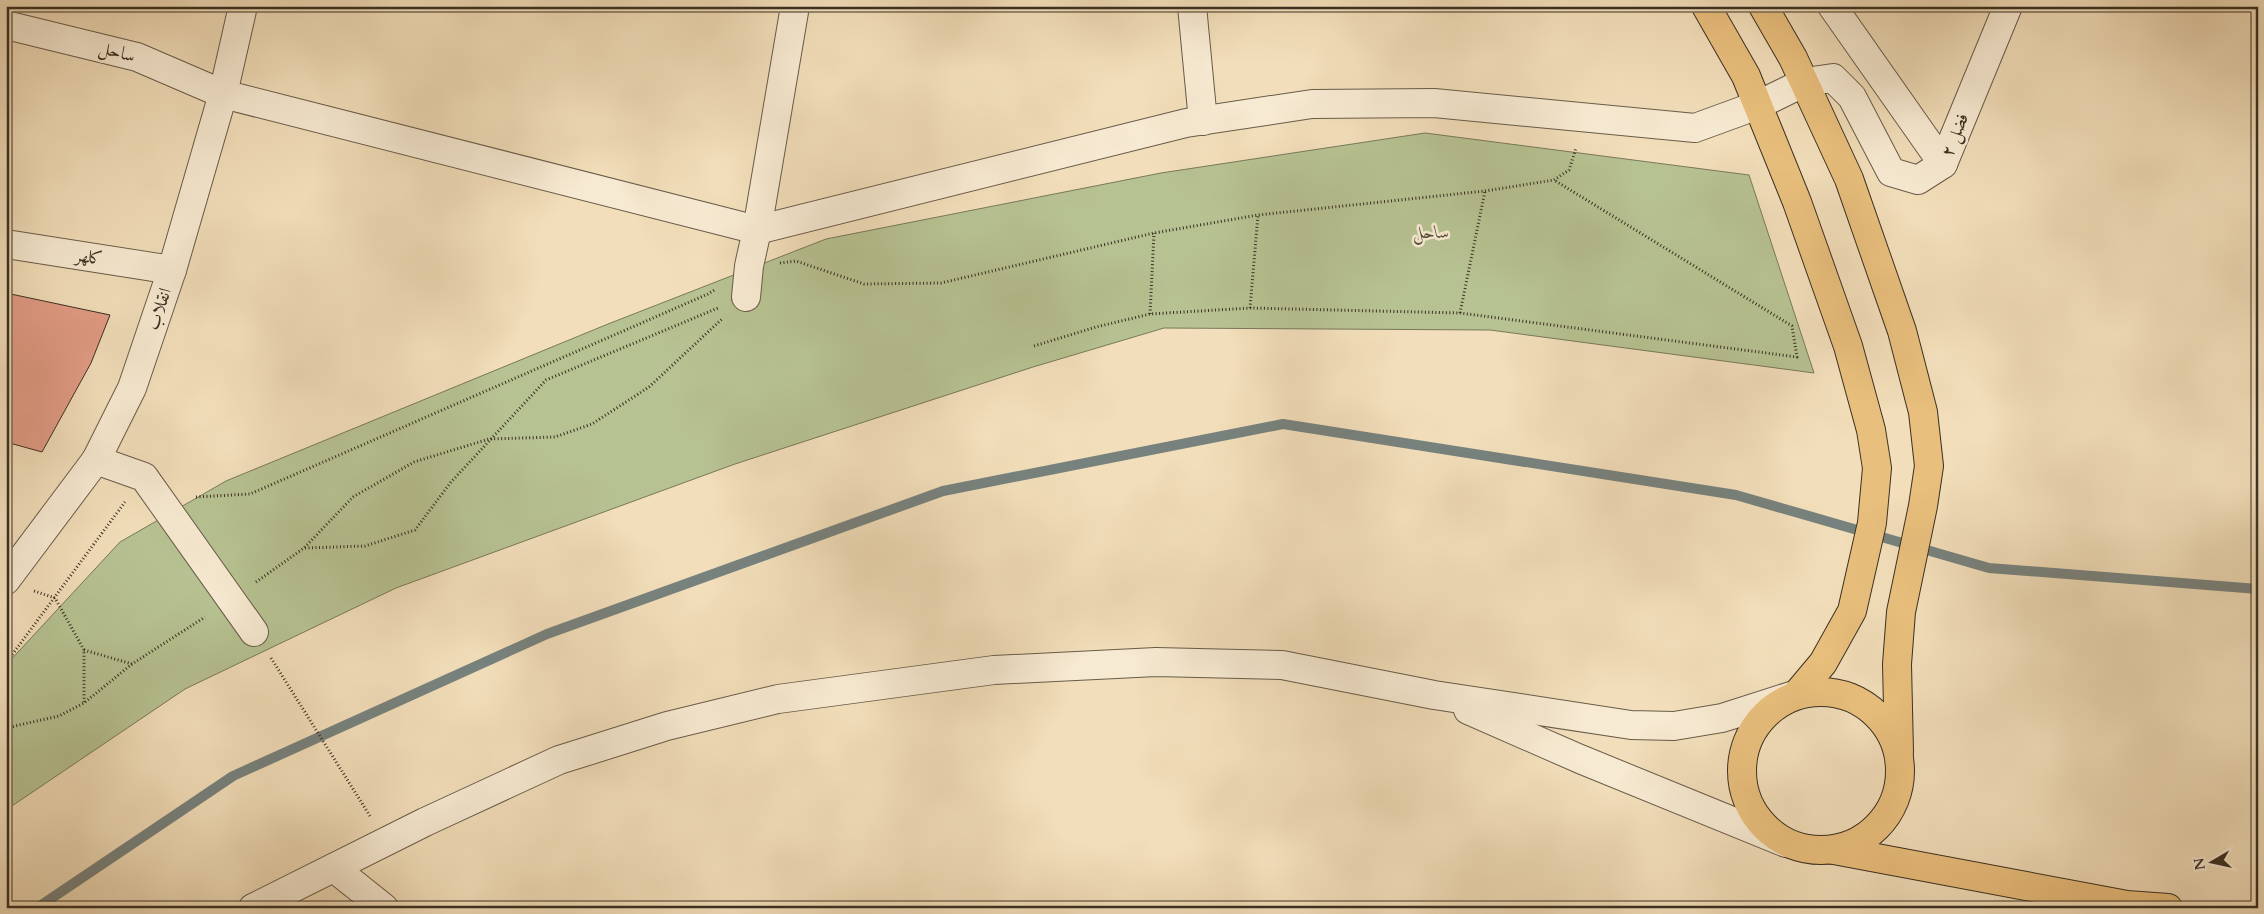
<svg xmlns="http://www.w3.org/2000/svg" width="2264" height="914" viewBox="0 0 2264 914" font-family="Cardo,Amiri,serif">
  <style>
    .green { fill: #b7c292; stroke: #78795a }
    .lines { fill: none; stroke-linecap: round; stroke-linejoin: round }
    .stream { stroke: #77827e; stroke-width: 10 }
    .building { fill: #e29c86; stroke: #3a3023 }
    .minor-casing { stroke: #685c49; stroke-width: 30 }
    .major-casing { stroke: #3a3023; stroke-width: 30 }
    .path { stroke: #3a3023; stroke-width: 3; stroke-dasharray: 1 2.5; stroke-linecap: butt }
    .minor { stroke: #f7ead2; stroke-width: 28 }
    .major { stroke: #e9bf7d; stroke-width: 28 }
    .labels { text-anchor: middle; dominant-baseline: central; stroke-width: 5; stroke-linejoin: round; paint-order: stroke }
    .street-label { font-size: 18px; fill: #3a3023; stroke: #f7ead2 }
    .park-label { font-size: 18px; font-style: italic; fill: #534d39; stroke: #f7ead2 }
  </style>
  <rect width="100%" height="100%" fill="#f2deba"/>
  <filter id="stains"><feTurbulence type="fractalNoise" baseFrequency=".004" numOctaves="4"/><feColorMatrix values="0 0 0 0 .2 0 0 0 0 .09 0 0 0 0 .02 0 0 0 .5 -.17"/></filter>
  <radialGradient id="worn" r=".72"><stop offset=".6" stop-color="#630" stop-opacity="0"/><stop offset="1" stop-color="#630" stop-opacity=".3"/></radialGradient>
  <!-- green -->
  <polygon class="green" points="1425,133 1749,175 1814,373 1490,330 1164,328 1033,367 735,464 396,588 185,689 6,810 6,665 120,542 226,481 608,324 826,239 1161,173"/>
  <g class="lines">
    <!-- stream -->
    <polyline class="stream" points="37,908 233,776 547,634 943,491 1283,424 1736,495 1989,568 2258,589"/>
  </g>
  <!-- building -->
  <polygon class="building" points="6,293 110,315 91,363 42,452 6,442"/>
  <g class="lines">
    <!-- minor casing -->
    <g class="minor-casing">
      <g id="minor">
        <polyline points="1192,6 1203,121"/>
        <polyline points="1832,6 1943,164"/>
        <polyline points="6,25 137,57 223,94 757,230 1186,123 1312,104 1434,103 1695,128 1758,105 1805,82 1833,78 1852,97 1891,172 1918,180 1943,164 2008,6"/>
        <polyline points="6,244 172,270"/>
        <polyline points="746,297 749,266 757,230 795,6"/>
        <polyline points="96,460 144,477 254,632"/>
        <polyline points="6,580 96,460 132,388 172,270 223,94 243,6"/>
        <polyline points="1468,710 1580,759 1786,843"/>
        <polyline points="334,868 384,908"/>
        <polyline points="253,908 425,822 559,760 667,726 778,699 994,670 1156,662 1282,665 1434,695 1631,725 1674,726 1722,718 1797,694"/>
      </g>
    </g>
    <!-- major casing -->
    <g class="major-casing">
      <g id="major">
        <polyline points="1706,6 1746,76 1797,202 1848,346 1871,430 1877,468 1872,523 1852,611 1823,663 1797,694"/>
        <polyline points="1763,6 1793,58 1849,179 1902,331 1923,412 1929,466 1923,506 1901,612 1897,664 1899,752"/>
        <circle cx="1821" cy="771" r="79"/>
        <polyline points="1834,850 2127,905 2168,908"/>
      </g>
    </g>
    <!-- path -->
    <g class="path">
      <polyline points="780,263 796,261 864,284 941,283 1154,233 1258,215 1485,191 1554,180 1569,170 1576,148"/>
      <polyline points="1250,308 1258,215"/>
      <polyline points="1460,313 1485,191"/>
      <polyline points="1150,314 1154,233"/>
      <polyline points="1034,346 1096,327 1150,314 1250,308 1460,313 1797,357 1792,326 1554,180"/>
      <polyline points="196,497 250,494 708,294 716,289"/>
      <polyline points="305,548 365,546 415,530 451,482 546,380 718,308"/>
      <polyline points="256,582 304,548 353,497 414,462 489,439 555,437 592,424 649,387 723,318"/>
      <polyline points="34,591 55,598 84,650 84,703"/>
      <polyline points="84,650 132,664"/>
      <polyline points="271,658 370,816"/>
      <polyline points="6,663 125,502"/>
      <polyline points="6,728 59,716 84,703 132,664 205,617"/>
    </g>
    <!-- minor -->
    <use href="#minor" class="minor"/>
    <!-- major -->
    <use href="#major" class="major"/>
  </g>
  <g class="labels">
    <!-- street labels -->
    <g class="street-label">
      <text transform="translate(117 52) rotate(15)">ساحل</text>
      <text transform="translate(1955 135) rotate(-68)">فضل ۲</text>
      <text transform="translate(89 257) rotate(9)">کلهر</text>
      <text transform="translate(159 309) rotate(-71)">انقلاب</text>
    </g>
    <!-- park labels -->
    <g class="park-label">
      <text x="1431" y="232">ساحل</text>
    </g>
  </g>
  <!-- margin -->
  <rect width="2264" height="914" fill="none" stroke="#f2deba" stroke-width="25"/>
  <rect x="8" y="8" width="2249" height="899" fill="none" stroke="#3a3023" stroke-width="2.5"/>
  <rect x="12" y="12" width="2239" height="889" fill="none" stroke="#3a3023"/>
  <!-- north arrow -->
  <g transform="translate(2212 862) rotate(261)" stroke="#f7ead2" stroke-width="4" paint-order="stroke">
  <path d="M0-4L9 19L0 12L-9 19Z" fill="#3a3023"/>
  <text y="-8" font-size="14" font-weight="bold" text-anchor="middle" fill="#3a3023">N</text>
  </g>
  <rect width="100%" height="100%" filter="url(#stains)"/>
  <rect width="100%" height="100%" fill="url(#worn)"/>
</svg>
